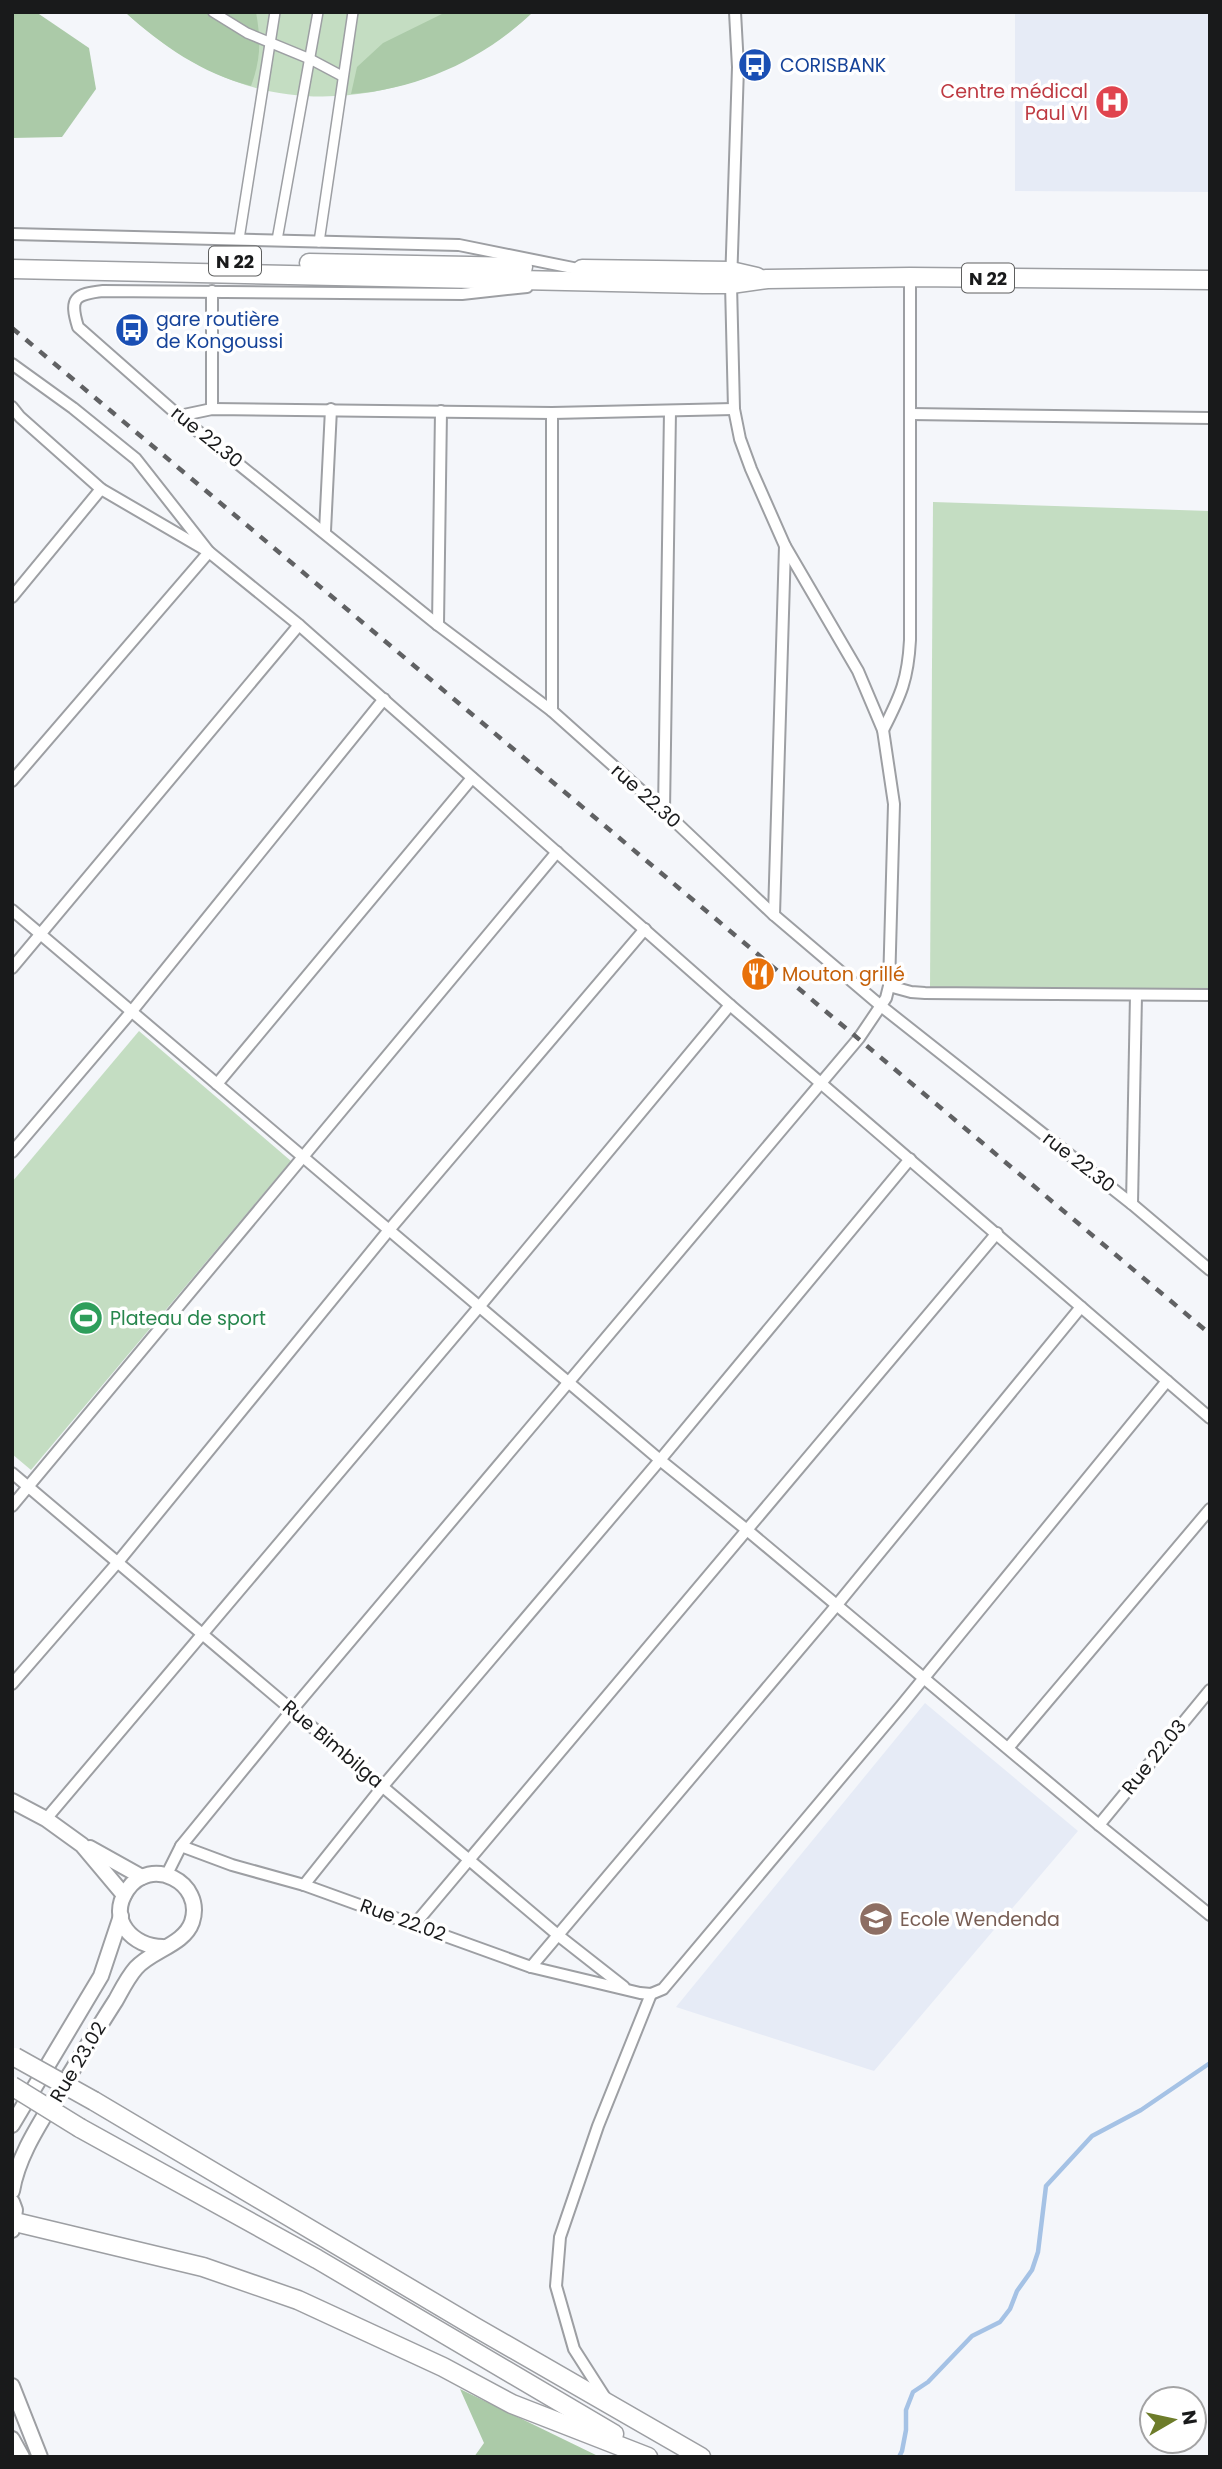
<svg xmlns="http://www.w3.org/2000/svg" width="1222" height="2469" viewBox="0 0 1222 2469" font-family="Poppins,sans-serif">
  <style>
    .built { fill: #e6ebf6 }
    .green { fill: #c4ddc2 }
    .forest { fill: #abcaa8 }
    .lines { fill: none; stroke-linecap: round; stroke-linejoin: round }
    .stream { stroke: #a5c2e5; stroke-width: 4.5 }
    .pedestrian-casing { stroke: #9d9fa3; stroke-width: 12 }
    .minor-casing { stroke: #9d9fa3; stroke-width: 14 }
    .tertiary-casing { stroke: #9d9fa3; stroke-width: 18 }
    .primary-casing { stroke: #9d9fa3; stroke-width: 21 }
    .pedestrian { stroke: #fff; stroke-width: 9 }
    .minor { stroke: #fff; stroke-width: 10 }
    .tertiary { stroke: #fff; stroke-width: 14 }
    .primary { stroke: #fff; stroke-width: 18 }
    .rail { stroke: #606163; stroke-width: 4.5; stroke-dasharray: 9 9; stroke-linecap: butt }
    .primary-bridge-casing { stroke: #9d9fa3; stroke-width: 21; stroke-linecap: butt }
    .primary-bridge { stroke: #fff; stroke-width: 18 }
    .labels { text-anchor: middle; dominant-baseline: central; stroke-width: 7; stroke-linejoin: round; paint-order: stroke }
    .shield { fill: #fff; stroke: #5e5f5f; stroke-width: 2 }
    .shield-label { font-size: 18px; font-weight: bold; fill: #191a1b }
    .transit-label { font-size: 19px; fill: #164399; stroke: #fff; text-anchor: start }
    .health-label { font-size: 19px; fill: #be3a42; stroke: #fff; text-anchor: end }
    .street-label { font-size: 19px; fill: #191a1b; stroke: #fff }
    .food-label { font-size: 19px; fill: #c56008; stroke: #fff; text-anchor: start }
    .leisure-label { font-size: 19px; fill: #27864d; stroke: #fff; text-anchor: start }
    .education-label { font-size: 19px; fill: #785e54; stroke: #fff; text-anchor: start }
  </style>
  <rect width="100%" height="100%" fill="#f4f6fa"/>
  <!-- built -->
  <g class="built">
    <polygon points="1015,12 1210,12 1210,192 1015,191"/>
    <polygon points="925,1703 1078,1831 874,2071 676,2007"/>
  </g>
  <!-- green -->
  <g class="green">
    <path d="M125 12H533C457 84 337 118 237 82 195 67 158 42 125 12Z"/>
    <polygon points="933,502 1210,511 1210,988 930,989"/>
    <polygon points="139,1031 291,1161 31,1470 12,1454 12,1182"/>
  </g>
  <!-- forest -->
  <g class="forest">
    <polygon points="12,12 36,12 89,48 96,89 62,137 12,138"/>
    <path d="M125 12H256C261 40 261 59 251 86 203 74 161 45 125 12Z"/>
    <path d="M446 12H533C484 59 419 89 351 94L357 67 383 43Z"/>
    <polygon points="460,2389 600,2457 474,2457 484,2443"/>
  </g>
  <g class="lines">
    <!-- stream -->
    <polyline class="stream" points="899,2457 902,2451 906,2430 906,2410 913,2392 928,2382 972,2336 1000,2322 1010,2309 1017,2291 1032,2270 1038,2252 1046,2186 1092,2136 1141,2110 1210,2063"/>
    <!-- pedestrian casing -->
    <g class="pedestrian-casing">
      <g id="pedestrian">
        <polyline points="213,12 247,33 310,59 342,76"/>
        <polyline points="239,239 275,12"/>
        <polyline points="277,240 318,12"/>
        <polyline points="319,242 353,12"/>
      </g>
    </g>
    <!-- minor casing -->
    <g class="minor-casing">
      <g id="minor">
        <polyline points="12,234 459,245 578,269"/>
        <path d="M527 287 462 294 103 291C75 294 69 298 78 327L179 416 438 625 552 711 664 811 774 915 881 1006 1132 1204 1210 1270"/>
        <polyline points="212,291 212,409"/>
        <polyline points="12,364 73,408 136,459 209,552 12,781"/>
        <polyline points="12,407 20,417 101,489 209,552 299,625 730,1005 1210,1418"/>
        <polyline points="910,414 1210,418"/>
        <polyline points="179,416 212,409 552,413 734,409"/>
        <polyline points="325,531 331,409"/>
        <polyline points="12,597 101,489"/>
        <polyline points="438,625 441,411"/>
        <polyline points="552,711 552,413"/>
        <path d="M883 730C901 695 908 679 910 640V277"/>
        <polyline points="664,811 670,411"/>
        <polyline points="12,910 660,1460 747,1530 1099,1825 1210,1915"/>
        <polyline points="774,915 785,546"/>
        <polyline points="12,968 299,625"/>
        <polyline points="889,986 911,992 925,993 1210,995"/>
        <polyline points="217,1084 472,778"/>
        <polyline points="12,1152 132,1011 384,699"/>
        <polyline points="1132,1204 1136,995"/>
        <polyline points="12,1473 559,1936 624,1987"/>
        <polyline points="12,1506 557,852"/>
        <polyline points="12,1684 118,1562 389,1230 645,929"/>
        <polyline points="1008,1748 1210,1509"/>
        <polyline points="46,1819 479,1307 730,1005"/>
        <polyline points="1099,1825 1210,1690"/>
        <polyline points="181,1846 232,1865 304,1885 531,1967 640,1993 651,1994 663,1989 901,1706 1167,1381"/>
        <polyline points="167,1874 181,1846 292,1710 859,1038 886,998 889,986 894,804 883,730 858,671 785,546 751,469 740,439 734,409 731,284 738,67 735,12"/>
        <polyline points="304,1885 383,1786 660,1460 910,1159"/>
        <polyline points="415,1924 997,1233"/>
        <polyline points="531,1967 836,1606 1081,1307"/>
        <polyline points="606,2399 574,2349 556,2286 560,2237 598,2126 651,1994"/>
      </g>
    </g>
    <!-- tertiary casing -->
    <g class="tertiary-casing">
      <g id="tertiary">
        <polyline points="12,1801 46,1819 82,1845 124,1895"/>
        <polyline points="90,1848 142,1877"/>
        <polyline points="12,2125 101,1976 121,1916"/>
        <path d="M12 2191C18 2156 39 2125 57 2095 77 2063 96 2031 116 2000 122 1989 128 1977 136 1968 152 1950 184 1945 192 1922 205 1882 150 1855 127 1890 107 1920 133 1947 163 1947"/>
        <polyline points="12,2202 15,2210 12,2230"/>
        <polyline points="12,2386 40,2457"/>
        <polyline points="12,2439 22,2457"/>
      </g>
    </g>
    <!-- primary casing -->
    <g class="primary-casing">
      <g id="primary">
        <polyline points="309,263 523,267"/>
        <polyline points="12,269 703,284 731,284 767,279 910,277 1210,280"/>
        <polyline points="582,269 731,271 757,277"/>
        <polyline points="94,2101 475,2327 701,2457"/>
        <polyline points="80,2128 317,2259 614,2434"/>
        <polyline points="15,2222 203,2267 298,2300 443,2367 512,2404 648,2457"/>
      </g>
    </g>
    <!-- pedestrian -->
    <use href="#pedestrian" class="pedestrian"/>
    <!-- minor -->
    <use href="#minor" class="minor"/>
    <!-- tertiary -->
    <use href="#tertiary" class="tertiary"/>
    <!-- primary -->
    <use href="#primary" class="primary"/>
    <!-- rail -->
    <polyline class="rail" points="12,328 1210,1334"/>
    <!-- primary-bridge casing -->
    <g class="primary-bridge-casing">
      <g id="primary-bridge">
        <polyline points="15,2057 94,2101"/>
        <polyline points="12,2086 80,2128"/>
      </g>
    </g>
    <!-- primary-bridge -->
    <use href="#primary-bridge" class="primary-bridge"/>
  </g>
  <!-- icons -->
  <defs>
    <g id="bus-disc" transform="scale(1.75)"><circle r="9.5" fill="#1a4fb4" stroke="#fff"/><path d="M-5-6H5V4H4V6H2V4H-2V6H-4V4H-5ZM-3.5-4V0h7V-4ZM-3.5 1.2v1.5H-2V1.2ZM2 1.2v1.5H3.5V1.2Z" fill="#fff"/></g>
    <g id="hospital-disc" transform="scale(1.75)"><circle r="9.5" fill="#e0444e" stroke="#fff"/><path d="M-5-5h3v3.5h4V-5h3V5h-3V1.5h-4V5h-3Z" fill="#fff"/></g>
    <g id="restaurant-disc" transform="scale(1.75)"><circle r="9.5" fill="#e8710a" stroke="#fff"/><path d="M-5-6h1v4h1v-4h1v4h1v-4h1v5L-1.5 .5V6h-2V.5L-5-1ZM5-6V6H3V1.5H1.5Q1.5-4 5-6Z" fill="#fff"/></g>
    <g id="stadium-disc" transform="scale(1.75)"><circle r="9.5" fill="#2e9e5b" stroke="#fff"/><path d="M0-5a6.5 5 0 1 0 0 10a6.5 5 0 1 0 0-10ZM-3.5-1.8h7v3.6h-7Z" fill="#fff"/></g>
    <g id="school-disc" transform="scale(1.75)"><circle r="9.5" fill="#8d6e63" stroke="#fff"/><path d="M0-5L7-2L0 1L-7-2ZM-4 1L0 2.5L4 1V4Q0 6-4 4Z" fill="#fff"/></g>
  </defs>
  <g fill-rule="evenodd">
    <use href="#bus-disc" x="755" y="65"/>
    <use href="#hospital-disc" x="1112" y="102"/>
    <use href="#bus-disc" x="132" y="330"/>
    <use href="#restaurant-disc" x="758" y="974"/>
    <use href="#stadium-disc" x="86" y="1318"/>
    <use href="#school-disc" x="876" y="1919"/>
  </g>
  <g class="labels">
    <!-- shield labels -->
    <g class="shield">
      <rect x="209" y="246.5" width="52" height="29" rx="5"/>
      <rect x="962" y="263.5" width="52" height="29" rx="5"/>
    </g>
    <g class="shield-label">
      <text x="235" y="261">N 22</text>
      <text x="988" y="278">N 22</text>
    </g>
    <!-- transit labels -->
    <g class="transit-label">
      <text x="780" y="65">CORISBANK</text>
      <text x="156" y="319">gare routière<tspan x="156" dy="22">de Kongoussi</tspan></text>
    </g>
    <!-- health labels -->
    <g class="health-label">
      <text x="1088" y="91">Centre médical<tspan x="1088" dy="22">Paul VI</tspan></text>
    </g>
    <!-- street labels -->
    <g class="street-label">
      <text transform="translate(207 437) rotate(39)">rue 22.30</text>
      <text transform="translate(646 796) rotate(42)">rue 22.30</text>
      <text transform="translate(1079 1162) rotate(38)">rue 22.30</text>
      <text transform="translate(333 1744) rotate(40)">Rue Bimbilga</text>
      <text transform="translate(1154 1757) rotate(-51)">Rue 22.03</text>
      <text transform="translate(403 1920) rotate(20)">Rue 22.02</text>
      <text transform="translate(78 2062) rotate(-59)">Rue 23.02</text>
    </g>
    <!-- food labels -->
    <g class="food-label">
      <text x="782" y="974">Mouton grillé</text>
    </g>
    <!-- leisure labels -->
    <g class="leisure-label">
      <text x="110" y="1318">Plateau de sport</text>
    </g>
    <!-- education labels -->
    <g class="education-label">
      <text x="900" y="1919">Ecole Wendenda</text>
    </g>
  </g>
  <!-- border -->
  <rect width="1222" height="2469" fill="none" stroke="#191a1b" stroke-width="28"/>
  <!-- north arrow -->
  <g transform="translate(1173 2420) rotate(81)"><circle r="33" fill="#ffffff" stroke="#a3a3a4" stroke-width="2"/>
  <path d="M0-5L12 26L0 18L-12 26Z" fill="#6d7c2a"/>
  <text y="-10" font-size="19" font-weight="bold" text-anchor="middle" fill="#191a1b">N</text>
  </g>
</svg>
